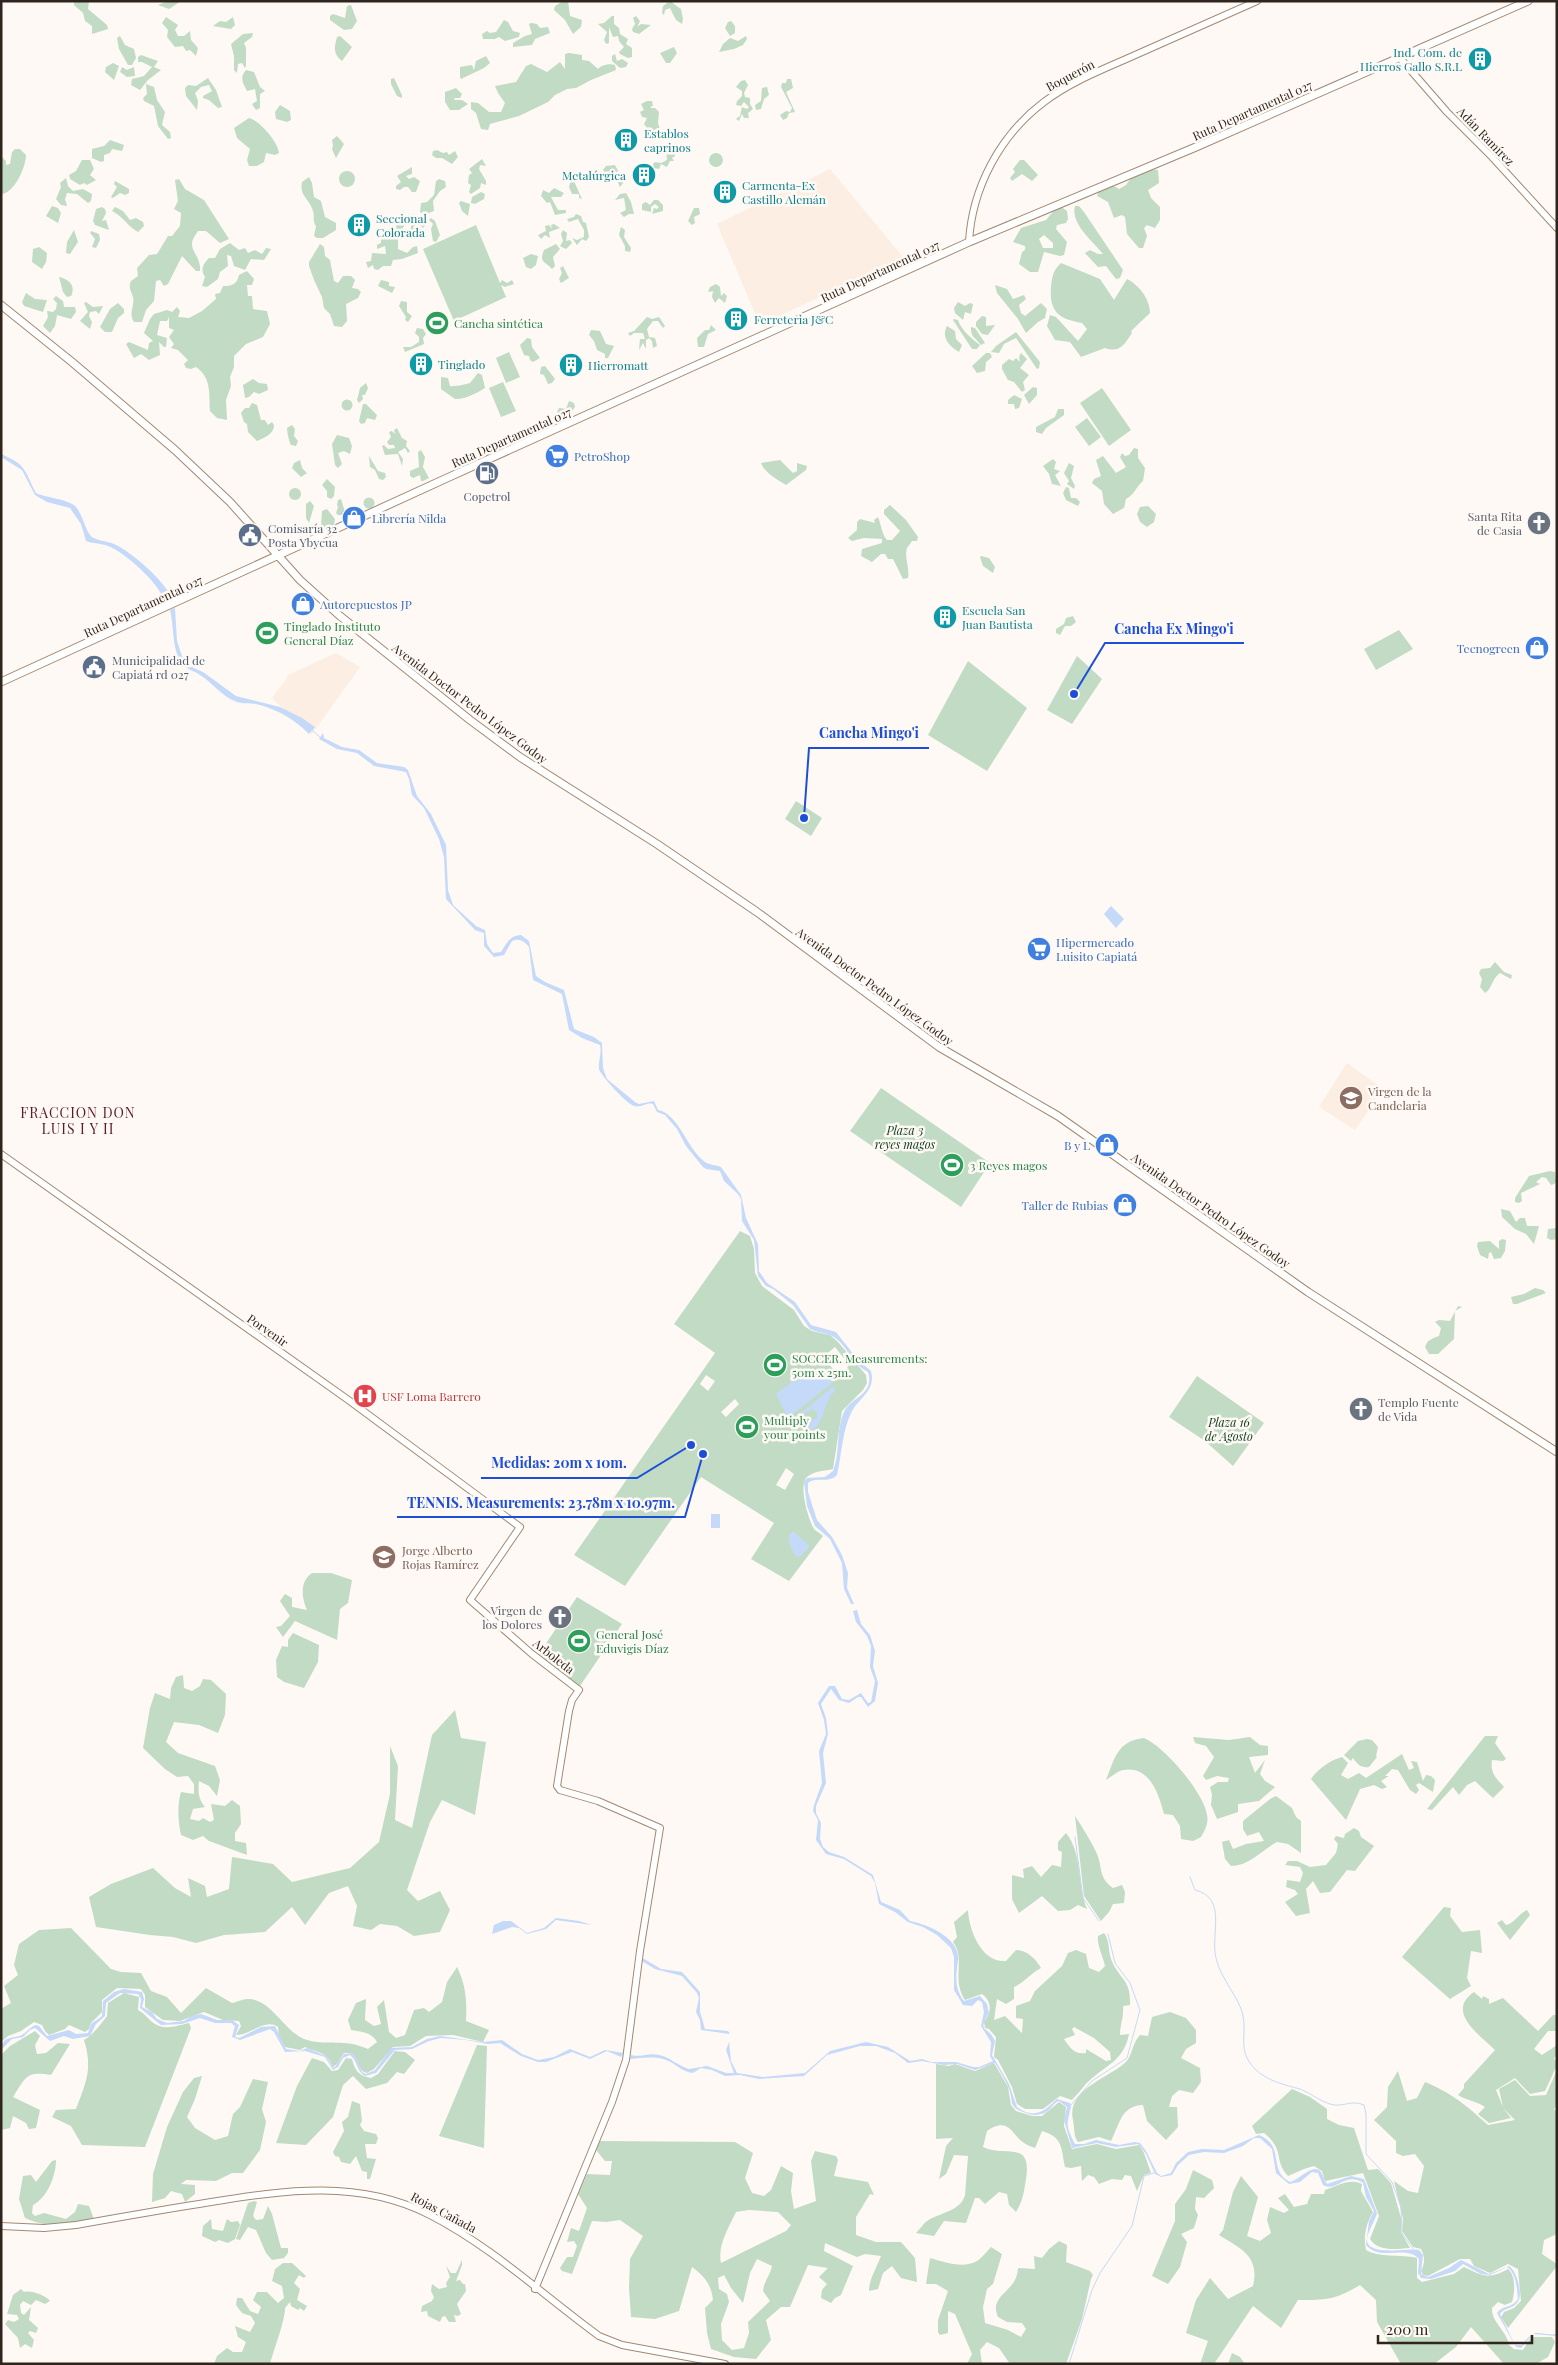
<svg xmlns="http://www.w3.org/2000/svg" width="1558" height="2365" viewBox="0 0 1558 2365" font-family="'Playfair Display',serif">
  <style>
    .built { fill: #fceee2 }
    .green { fill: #c1dbc4; fill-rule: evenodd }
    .water { fill: #c5d9f9; fill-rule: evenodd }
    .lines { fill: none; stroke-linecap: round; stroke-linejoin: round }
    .stream { stroke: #c5d9f9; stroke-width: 1 }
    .secondary-casing { stroke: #a28972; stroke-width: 8 }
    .primary-casing { stroke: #a28972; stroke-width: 9 }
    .secondary { stroke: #fff; stroke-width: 6 }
    .primary { stroke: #fff; stroke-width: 7 }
    .labels { text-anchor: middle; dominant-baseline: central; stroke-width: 5; stroke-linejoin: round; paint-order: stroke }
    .culture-label { font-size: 12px; fill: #0d838f; stroke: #fef9f4; text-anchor: start }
    .street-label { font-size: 12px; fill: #2f251c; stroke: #fef9f4 }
    .leisure-label { font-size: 12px; fill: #27864d; stroke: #fef9f4; text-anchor: start }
    .shop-label { font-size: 12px; fill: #366cbe; stroke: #fef9f4; text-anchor: start }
    .service-label { font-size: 12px; fill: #4e5e75; stroke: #fef9f4; text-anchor: start }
    .worship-label { font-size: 12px; fill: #5b616d; stroke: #fef9f4; text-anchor: end }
    .education-label { font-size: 12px; fill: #785e54; stroke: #fef9f4; text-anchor: start }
    .park-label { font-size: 12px; font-style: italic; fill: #13421e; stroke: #fef9f4 }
    .health-label { font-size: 12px; fill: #be3a42; stroke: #fef9f4; text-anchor: start }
    .neighbourhood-label { font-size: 14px; letter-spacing: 1px; fill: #5d1930; stroke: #fef9f4 }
    .leader { fill: none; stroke: #1d4ed8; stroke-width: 2 }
    .callout-dot { fill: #1d4ed8; stroke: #fef9f4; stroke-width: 2 }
    .callout-label { font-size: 14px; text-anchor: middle; font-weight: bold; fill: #1d4ed8; stroke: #fef9f4; stroke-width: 5; stroke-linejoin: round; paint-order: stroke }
  </style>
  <rect width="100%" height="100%" fill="#fef9f4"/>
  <!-- built -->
  <g class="built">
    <polygon points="830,169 904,258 760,325 717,224"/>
    <polygon points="336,653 360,667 312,734 272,698 288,677 286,676"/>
    <polygon points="1347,1063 1383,1089 1355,1130 1319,1107"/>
  </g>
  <!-- green -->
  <g class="green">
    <polygon points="74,1 89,1 88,9 107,25 108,29 92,34 92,26 85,21 83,13 74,5"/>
    <polygon points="168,1 181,1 169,9 158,5"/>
    <polygon points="563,1 568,1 570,16 582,20 581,27 573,34 565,20 554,10 555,6"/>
    <polygon points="670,1 681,9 683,19 682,24 676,20 670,8 665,10 664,15 662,13 663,6"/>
    <polygon points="351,5 357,21 352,29 344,30 330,20 330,16 333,14 345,18 347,6"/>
    <polygon points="612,16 614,16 614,24 619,28 620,34 628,39 626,44 632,48 632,57 628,58 620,54 619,52 624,47 619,41 618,36 613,37 609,27 609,43 606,44 604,40 607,32 598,24 604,23"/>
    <polygon points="636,16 640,21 637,27 641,24 651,25 639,34 633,32 632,29 635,24 633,18"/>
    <polygon points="166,17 178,25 175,30 178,36 184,36 190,31 191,40 198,48 196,56 190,50 186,51 183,46 175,47 167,37 168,30 162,23"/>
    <polygon points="233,17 235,25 231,29 213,26 220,21 226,22"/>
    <polygon points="504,20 508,22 513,31 520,33 519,37 505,41 499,37 495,39 483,39 482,34 487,31 490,33 496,32"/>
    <polygon points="731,21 735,26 735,33 730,36 725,28 728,22"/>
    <polygon points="531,23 537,24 540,28 548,27 550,33 535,39 532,45 513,47 513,43 525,36 532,34 529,24"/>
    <polygon points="253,33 252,37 244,43 246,48 246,66 245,68 242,63 238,64 237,73 234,70 234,56 231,44 243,34"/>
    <polygon points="120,36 125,45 134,49 136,58 132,65 128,65 119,49 117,38"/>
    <path d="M340 36 352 47 342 61C333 54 334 48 337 37Z"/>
    <polygon points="746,36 747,39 743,45 734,49 719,52 723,44 730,38 738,41"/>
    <polygon points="674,47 677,53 670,63 666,63 660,53"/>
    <path d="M569 53 582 55V60L589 61 598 69C601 65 610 63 615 65L616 70 591 80 576 88 567 89 555 95 548 102 519 116 490 124 488 130 481 129 476 113 471 109V102L478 103 489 112H501L505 103 498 93 495 86 516 82 526 66 531 64 547 72 560 62 565 69V54Z"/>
    <polygon points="615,54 617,61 622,59 628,63 626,67 620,68 612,61 612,56"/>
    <polygon points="141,55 158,61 154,67 161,70 148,80 140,90 131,85 132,79 144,76 152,67 142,62 138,62 138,57"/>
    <polygon points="486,56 490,63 484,68 461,79 460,77 460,67 472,65 474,70 476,61"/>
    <polygon points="113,63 119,66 114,80 105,72 106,67"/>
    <polygon points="122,67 127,70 134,67 135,76 127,77 120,72"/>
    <path d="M246 70 254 72 260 87 265 91 260 94V108L256 110 252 104 257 101 255 89 247 91C243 83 239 78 246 70Z"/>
    <polygon points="208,78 216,90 222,107 218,108 209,100 203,98 203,96 212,91 209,85 201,87 195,93 198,101 197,110 186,96 185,88 188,85 196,86"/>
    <polygon points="394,78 402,95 402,98 397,96 391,84 391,79"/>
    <polygon points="787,79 791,79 793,88 786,92 795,112 789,113 787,118 783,120 780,115 786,111 790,112 792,108 781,87 782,83 786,83"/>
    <polygon points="745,80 748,85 744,93 745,97 750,98 750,104 753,109 748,113 749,118 744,118 742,114 739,121 736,119 740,116 742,107 747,109 749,107 744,102 741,106 736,105 737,101 742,96 742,91 736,87 741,81"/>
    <polygon points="146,84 154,87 157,100 165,112 162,125 170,132 171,138 168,139 158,126 154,106 144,101 143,98 147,94"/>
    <polygon points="767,87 769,95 764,99 761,109 756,110 755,105 761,101 762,88"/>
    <polygon points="456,88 462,94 460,98 454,98 455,100 462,100 468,104 459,110 450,110 445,102 445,92"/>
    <polygon points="647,101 652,101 653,106 651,106 651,108 655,108 659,112 658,123 661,132 664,132 664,138 660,138 657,131 647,128 644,124 647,118 642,117 640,112 644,110 641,104"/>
    <polygon points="280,105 290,111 291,120 287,122 276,119 275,112"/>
    <path d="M249 118C260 121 278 142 279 153L275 155 266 153 264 162 257 166H249L247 160 250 149 237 138 234 128Z"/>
    <polygon points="337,136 344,144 336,158 332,149 333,146 332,140"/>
    <polygon points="110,140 124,145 122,151 112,149 110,153 104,155 104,161 101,162 92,158 92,149 104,146"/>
    <path d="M15 149H20L26 155C26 167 14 194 1 194V156L6 161V165L10 164 12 152Z"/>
    <polygon points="670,149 675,151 675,156 672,158 674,161 670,161 667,167 661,164 659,169 654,168 653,164 655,162 661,163 667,160 666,150"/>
    <polygon points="437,150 443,153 447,152 449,155 455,151 458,157 452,164 442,158 436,158 432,155 433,151"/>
    <circle cx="716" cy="160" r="7"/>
    <polygon points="482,159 486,166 480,165 479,169 486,181 486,185 481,183 480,188 471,194 469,192 471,185 468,183 469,175 472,173 469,169"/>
    <polygon points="82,160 90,160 94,169 90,175 96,180 87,185 84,183 80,185 70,179 69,175 76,171"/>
    <polygon points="1020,160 1024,160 1038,175 1032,181 1022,174 1012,181 1010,178 1015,172 1013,169"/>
    <polygon points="615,165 624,182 620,187 613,172 610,172 606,176 603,170 606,166"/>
    <polygon points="412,167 412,174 406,176 409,179 414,177 420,181 416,192 412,192 408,187 404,187 400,190 396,189 396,186 401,182 397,176"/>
    <path d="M1150 169 1158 170 1159 183 1148 190 1151 198 1160 207V220L1155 228 1147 225 1144 228 1147 236 1143 248H1139L1127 234 1125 217 1122 215 1114 218 1108 202 1097 196 1100 188C1107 186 1113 184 1119 189L1126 185 1131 178Z"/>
    <circle cx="347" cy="179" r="8"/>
    <path d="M309 177 312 183 314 197 321 201 325 217 336 223V230L323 238H317L314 236 316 226C312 220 315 217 313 211 310 199 299 196 302 182Z"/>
    <polygon points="66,178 68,186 73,191 83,189 92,194 91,201 88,203 77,194 67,193 65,199 67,206 61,205 56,199 61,187 60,183"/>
    <path d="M179 179 185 189 204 200 229 239 220 243 206 231H198C183 251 201 251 200 271H196L182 256 168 284 164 286 160 280 156 281 154 301 146 310 142 322H134C128 313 135 306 133 297 131 290 128 288 131 281L138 276 137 268 149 255 157 254 168 236H172L180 226 181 213 174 209 178 201 175 180Z"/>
    <polygon points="439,179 445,181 446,187 440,191 433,201 434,211 423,215 420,212 421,203 427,202 434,195 436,181"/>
    <polygon points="571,179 573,179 582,199 579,198 579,194 572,194 569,187"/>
    <polygon points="115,181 129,189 129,193 125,195 120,193 113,198 111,197 117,187 114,184"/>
    <polygon points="554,188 564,193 561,197 551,197 558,210 566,210 566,213 555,215 550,202 547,203 541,196 543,190 549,193"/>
    <polygon points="481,192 485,194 484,199 475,204 471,203 472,197"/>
    <polygon points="626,193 631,202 634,214 629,214 624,217 620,213 626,210 624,198 615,200 620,194"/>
    <polygon points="654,200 658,200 663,205 663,211 652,214 654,208 657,209 659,207 655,204 651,207 651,212 642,210 642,204 646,202 650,205"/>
    <polygon points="461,201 470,204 468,216 462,211 459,203"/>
    <polygon points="52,206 58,208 61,213 58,223 46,216"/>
    <path d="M1060 206 1067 211 1068 219 1066 223 1057 225 1056 229 1067 242 1064 255 1060 256 1044 252 1038 272H1030L1019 264 1022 252 1025 250V246L1013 242 1021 228 1046 220 1056 208ZM1044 235 1053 243V248H1043L1039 239Z"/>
    <path d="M1075 206H1079L1084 212 1123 270 1120 278 1116 279 1106 266 1098 267 1085 253 1090 250 1098 254H1103C1094 242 1070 224 1075 206Z"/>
    <polygon points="102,207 105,209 106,213 102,221 106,220 109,230 95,225 93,221 96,209"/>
    <path d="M115 207 123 211 130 220 136 218 143 222 144 226 138 232C128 227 123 216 112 211Z"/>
    <polygon points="694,208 699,208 700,214 694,217 695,223 692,225 688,221"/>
    <polygon points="414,214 416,219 422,216 423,221 427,223 423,228 419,224 416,225 414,233 411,229 411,223 406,219"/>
    <polygon points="576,214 581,216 583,222 586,223 589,237 586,241 582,239 577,245 572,238 577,240 584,237 584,230 578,219 569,222 567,219 574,217"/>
    <polygon points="397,215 401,216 404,226 398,238 398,249 407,253 413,247 417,246 418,253 402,259 393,260 391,266 383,266 378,270 374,269 373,265 368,268 366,262 371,261 372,253 386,254 385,246 377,249 377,245 381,243 381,238 385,235 389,239 396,232"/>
    <polygon points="431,218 435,221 440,235 436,242 433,241 431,229 433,224 429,220"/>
    <polygon points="554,224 560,228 549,232 550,238 545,235 541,239 538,235 546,231 545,226 549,225 552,229 551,225"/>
    <polygon points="476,225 500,283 502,280 507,283 512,280 514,284 505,287 501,285 506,297 454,321 423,249"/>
    <polygon points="621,227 625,230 624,237 631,248 630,252 625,251 625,246 619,235"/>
    <polygon points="74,230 78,242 70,254 66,253 67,242"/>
    <polygon points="563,230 567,233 566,241 570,240 572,243 566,249 560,246 563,241 561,234"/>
    <polygon points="91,231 99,234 100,240 96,248 92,247 95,239 90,233"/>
    <path d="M230 243 239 250 245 248 248 253 255 250 262 254 266 248 271 249 264 260 251 259 245 270 234 266 231 256 227 255 228 266 220 272 218 279 207 287 202 286 205 277C200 269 203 264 209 258H215L220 249Z"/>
    <polygon points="320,244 324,247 325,256 330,260 334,281 338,283 343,276 351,276 355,280 352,288 358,289 361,292 358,298 346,304 347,321 342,327 334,326 330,314 324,308 322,297 314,280 309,266 309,262"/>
    <path d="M556 244 560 249 553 257 555 266 552 269C544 260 539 263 544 250Z"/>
    <polygon points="39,247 47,253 46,262 42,269 32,262 33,249"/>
    <polygon points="531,254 538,256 536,265 531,269 526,267 523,258"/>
    <path d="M1061 263 1100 279 1114 300 1127 279C1139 285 1150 299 1150 313L1131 331 1132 333C1124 345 1120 353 1105 348L1081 357 1070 342 1055 340 1047 326 1050 315 1056 317 1078 341 1087 329 1082 323C1059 319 1049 312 1051 287 1052 277 1053 270 1061 263Z"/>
    <polygon points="563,266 569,278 561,283 559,279 562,273 560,268"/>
    <path d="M247 271 254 279 252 285H247L248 296H252L253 309 267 311 270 324 263 337 246 344 234 356V367L230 377 231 386 226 400 227 420 217 418 210 411C209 395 212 378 196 367L191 369 186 368 184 364 188 360 178 350 171 348 174 344 169 337 174 330 169 328V317L167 321H160L157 335 167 338 166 347H164L159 342 160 355 149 360 141 354 134 358 126 344 129 342 148 350 149 343 153 341 144 333 150 319 154 314 167 310 172 312 177 307 180 311 178 317 189 318 202 311 216 299 215 294 220 293 223 286C231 286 237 285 239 275Z"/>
    <path d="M59 277C69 279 76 286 71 296L67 297 63 292Z"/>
    <polygon points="381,280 389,282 389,286 395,287 392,293 378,286"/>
    <polygon points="716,284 720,287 721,296 724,293 727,296 725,303 719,298 715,303 712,297 713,291 708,292 710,287"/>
    <polygon points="995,285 1007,289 1013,299 1024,295 1026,299 1019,305 1021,313 1025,316 1041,303 1047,309 1045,318 1038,322 1026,333 1018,319 997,293"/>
    <polygon points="26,293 35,299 47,300 43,312 24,306 22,302"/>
    <polygon points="56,296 63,301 64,307 75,307 76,312 71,319 57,315 55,326 50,333 43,326 48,317 47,311 53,312 56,309 57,303 53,299"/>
    <polygon points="401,301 407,302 407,312 412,316 408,322 405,320 406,317 399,306"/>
    <polygon points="86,302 93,307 103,306 99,314 96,311 90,312 89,316 92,322 90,329 80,321 88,312 84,303"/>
    <polygon points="958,302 965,306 970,303 973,304 971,314 965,312 963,320 955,313 954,308"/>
    <polygon points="118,303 124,309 124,313 118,318 112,332 105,332 100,327 110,309"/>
    <polygon points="439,311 447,330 436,334 428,316"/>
    <polygon points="982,316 986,317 986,326 995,325 988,335 982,334 976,326 976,322"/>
    <polygon points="647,317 652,319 659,317 665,326 663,328 658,321 653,321 647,329 649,337 655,338 657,346 653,348 652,341 649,338 646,340 646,349 643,343 639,350 640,339 645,339 643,333 634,333 630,336 628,333 634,331"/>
    <path d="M954 319 958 320C961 330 972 339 980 345L977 349H972L953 320Z"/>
    <polygon points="711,325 716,330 708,334 704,347 698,347 697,338 705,330 709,330"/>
    <path d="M947 326 955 331 956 339 962 345 959 352C949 346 941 337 947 326Z"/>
    <path d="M971 327 975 328 985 343 981 345C976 338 970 337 971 327Z"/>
    <polygon points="417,328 423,329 426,334 423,338 424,344 405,352 403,347 411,347 419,342 419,337 415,333"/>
    <polygon points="591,330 600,331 606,344 614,346 608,358 605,358 605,354 597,350 594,341 589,335"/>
    <polygon points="1016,332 1040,362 1039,368 1037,369 1016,338 1004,344 999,353 991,352 996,346"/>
    <polygon points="527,338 531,339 532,347 540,358 533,362 530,360 529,356 524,355 520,345"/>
    <polygon points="509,352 520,377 506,383 496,358"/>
    <polygon points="986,353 990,353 992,357 986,362 985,371 977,373 972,366"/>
    <polygon points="1021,353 1027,359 1020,368 1029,375 1023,382 1025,390 1022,392 1014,382 1008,380 1002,369 1002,365 1009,359 1013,361 1016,358 1020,362 1019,357"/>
    <polygon points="545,366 555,379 552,383 548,384 544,375 540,374 541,367"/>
    <path d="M478 373 482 375 485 388C477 393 464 400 455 399L441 389V377L448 378 450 386C453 387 467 384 470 383Z"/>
    <polygon points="253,379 259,383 267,384 268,390 259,394 254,392 249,397 245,398 243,385"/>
    <polygon points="503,382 516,411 501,417 489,388"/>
    <polygon points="366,383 368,388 365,395 362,395 363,399 359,403 357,400 360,388"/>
    <polygon points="1033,387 1037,388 1037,395 1029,404 1024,395"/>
    <polygon points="1102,388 1131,430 1109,446 1080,403"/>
    <polygon points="1014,395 1022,399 1019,408 1015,409 1014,404 1008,404 1008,400"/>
    <circle cx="347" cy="405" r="5.5"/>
    <polygon points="569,401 574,403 575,407 572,411 567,411 568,415 565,418 560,419 557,412 559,408 566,409"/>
    <path d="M252 403 257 405 261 420H265L268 425 272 422 274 425C274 434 264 438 257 441L248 432 247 424 244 422 241 413 245 408H249Z"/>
    <polygon points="363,404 366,404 377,415 375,420 367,418 365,423 361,424 359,421"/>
    <polygon points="1058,409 1064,409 1064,415 1046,428 1042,434 1036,432 1036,427 1055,417"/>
    <polygon points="1087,418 1101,437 1089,446 1075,427"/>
    <path d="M292 425 295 429 294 436 298 441 296 446 291 445C289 442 287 431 287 428Z"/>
    <polygon points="397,428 402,438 407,441 406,446 410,451 408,453 405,448 398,452 403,459 402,466 398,454 385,455 382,446 384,445 388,449 395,448 394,445 389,445 387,442 391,437 389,432 392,431 395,434 394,430"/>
    <polygon points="337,435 349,438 352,446 350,454 344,451 338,453 342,464 338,468 335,465 332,444"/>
    <path d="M1134 448 1138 449V458L1145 468 1143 481C1136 487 1134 495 1126 499L1124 508 1113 514 1104 504 1102 491 1092 483 1094 479 1101 476 1096 460 1103 456 1116 473 1126 467 1120 457 1122 453 1125 456 1129 455Z"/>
    <polygon points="421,450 425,457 423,467 429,478 423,481 421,481 420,475 413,478 410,476 410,471 419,467 418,452"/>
    <polygon points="369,456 378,471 385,473 386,477 383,480 379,479 375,470 370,467"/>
    <polygon points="1053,459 1056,462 1054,469 1060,471 1055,475 1061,486 1052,484 1049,474 1043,466"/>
    <polygon points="300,460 302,468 307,473 301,477 292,468 294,463"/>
    <path d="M780 460 793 473 797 471V463L807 466 806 470 786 485C777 479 765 473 761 463Z"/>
    <polygon points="1069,463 1074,466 1071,478 1075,486 1074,489 1067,484 1069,481 1064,473"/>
    <polygon points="327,479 335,487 334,496 331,499 327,497 327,491 322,485"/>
    <polygon points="1066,487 1069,488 1071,498 1076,498 1080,502 1078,506 1066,500 1063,493"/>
    <circle cx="295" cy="494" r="6"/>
    <circle cx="369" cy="503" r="5.5"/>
    <polygon points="341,499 345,512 344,515 338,515 336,513 338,507 337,505 338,500"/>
    <polygon points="310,501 314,506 309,523 306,518 306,504"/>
    <path d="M890 505 906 520 918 537 917 541H912L907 548C904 558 910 568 908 578L903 579 893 559H888L885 554H881L872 562 861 556 862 549 882 543V539L864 538 852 541 848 538 857 530V522L860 519 875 523 874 520 878 517C881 524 882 535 887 540H892L900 531 884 514V510Z"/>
    <polygon points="1148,506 1156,514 1154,522 1147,527 1140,522 1137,514 1140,507"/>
    <polygon points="327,509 335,519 334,525 326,529 321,527 322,511"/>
    <polygon points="981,556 989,558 995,567 993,573 983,566 980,557"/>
    <polygon points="1073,616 1076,622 1071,626 1065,626 1060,635 1056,633 1056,629 1064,624 1066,618"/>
    <polygon points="1399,630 1413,649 1376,670 1364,649"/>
    <polygon points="1077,656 1102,679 1072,724 1047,710"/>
    <polygon points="968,661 1027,708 987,771 928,735"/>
    <polygon points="796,801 822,818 811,836 785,819"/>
    <path d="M1495 962 1504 972 1512 975 1511 979 1500 973C1492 978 1492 989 1485 993L1480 987 1482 979 1479 973 1481 969 1490 968Z"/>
    <polygon points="881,1088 990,1163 961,1207 850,1131"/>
    <polygon points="1550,1171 1555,1172 1556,1183 1551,1185 1546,1178 1542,1177 1536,1182 1540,1184 1521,1193 1522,1201 1519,1203 1515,1202 1515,1198 1529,1176"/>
    <polygon points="1501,1209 1510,1211 1516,1222 1520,1218 1525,1218 1527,1226 1539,1226 1534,1244 1526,1234 1515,1229 1502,1217"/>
    <polygon points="1557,1228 1557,1239 1551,1240 1547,1238 1548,1229"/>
    <path d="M740 1231 750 1236 754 1249 755 1273 762 1286 794 1310 804 1326 812 1331 830 1335 838 1342 866 1375 867 1383 863 1390 842 1411 833 1469C824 1471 814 1471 807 1477 798 1485 808 1519 814 1529 816 1531 821 1534 823 1536L789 1581 751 1559 774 1523 701 1477 625 1586 574 1555 715 1353 674 1324ZM835 1347 849 1365 847 1368 849 1370 843 1375 841 1372 838 1375 823 1357ZM706 1375 715 1381 708 1391 700 1384ZM735 1399 739 1404 726 1417 721 1412ZM786 1468 794 1474 785 1490 776 1485Z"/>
    <polygon points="1502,1239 1506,1240 1505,1251 1501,1258 1494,1259 1491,1252 1489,1253 1488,1259 1480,1255 1477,1246 1478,1242 1490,1241 1499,1249 1499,1241"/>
    <polygon points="1535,1288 1543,1290 1546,1293 1517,1304 1513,1304 1511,1297 1524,1294"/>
    <path d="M1458 1306 1462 1307 1455 1311 1454 1339 1438 1354H1429L1425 1347C1428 1339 1432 1339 1439 1336L1441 1328 1435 1322 1439 1320 1450 1321Z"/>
    <polygon points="1197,1376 1264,1423 1233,1466 1205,1441 1169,1417"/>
    <path d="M312 1573H331L352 1580 348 1603 340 1609 337 1640 295 1621 283 1637 276 1627 281 1626 290 1616 280 1601 285 1594 292 1598V1607L307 1610C302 1598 299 1582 312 1573Z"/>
    <polygon points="577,1597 622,1624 580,1686 537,1657"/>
    <polygon points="293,1633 319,1645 318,1662 304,1688 284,1682 277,1677 276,1660 282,1646 288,1647 288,1640"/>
    <path d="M183 1675 184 1688 192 1691 200 1686 203 1679 211 1680 226 1694 225 1715 218 1733 199 1725 174 1722 166 1742 178 1753 215 1766 220 1780 217 1796 209 1786 199 1781C198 1791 198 1799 205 1807L193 1809 190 1819 199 1821 203 1818 210 1822 214 1820 211 1804 225 1806 232 1800 240 1806 241 1824 235 1833V1841L246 1843 247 1855 209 1841 203 1836 193 1840 181 1835C178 1821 177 1805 181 1792L194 1794V1784L188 1776 177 1777 165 1769 143 1748 150 1708 155 1693 170 1699 171 1688 176 1677Z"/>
    <polygon points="455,1710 461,1738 486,1742 475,1815 442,1800 430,1822 407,1890 418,1901 440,1891 450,1910 440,1932 414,1936 397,1926 380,1924 371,1930 353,1926 357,1906 348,1886 329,1893 305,1925 292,1907 265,1932 224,1935 196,1943 173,1937 150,1935 96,1927 89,1897 111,1884 153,1868 175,1888 191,1897 188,1878 205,1886 207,1897 229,1889 232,1857 273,1864 292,1882 350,1868 379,1842 390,1794 390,1746 398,1766 395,1820 412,1828 432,1735"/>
    <path d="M1485 1736H1498L1495 1743 1506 1759 1503 1761 1492 1760C1490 1773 1496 1778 1504 1787L1493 1798 1475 1781 1467 1785 1459 1795 1453 1787 1432 1810 1427 1809Z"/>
    <polygon points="1193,1737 1229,1740 1250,1737 1260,1745 1268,1746 1268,1755 1249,1757 1255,1773 1265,1760 1260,1774 1265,1781 1275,1787 1259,1801 1238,1804 1238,1812 1217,1819 1211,1805 1212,1795 1210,1787 1218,1782 1228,1782 1229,1778 1217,1776 1206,1780 1203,1776 1214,1757 1206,1746 1195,1743"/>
    <path d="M1144 1738C1165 1747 1204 1793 1207 1815 1209 1823 1205 1830 1201 1837L1193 1841 1181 1839 1180 1826 1173 1815 1164 1814C1159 1795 1150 1765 1123 1770 1118 1771 1111 1777 1106 1780 1115 1758 1117 1741 1144 1738Z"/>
    <path d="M1367 1739 1372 1740 1378 1747 1376 1756 1377 1757 1369 1767C1361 1768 1358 1765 1353 1758L1351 1761 1344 1755 1358 1741Z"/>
    <path d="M1402 1754 1409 1770 1414 1768 1411 1761 1417 1762 1423 1781 1426 1775 1431 1776 1435 1780 1433 1792 1419 1783 1416 1785 1419 1790 1416 1794 1410 1790 1398 1770 1392 1769 1385 1776H1389L1381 1781 1387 1787 1382 1789 1374 1785 1360 1789 1346 1820 1311 1779C1318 1769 1330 1760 1342 1757L1348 1763 1341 1775 1348 1779 1359 1773 1366 1778Z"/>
    <path d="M1276 1796 1292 1808 1296 1817 1301 1821V1853L1288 1844 1277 1842C1260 1851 1251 1865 1231 1866L1225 1859 1222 1842 1229 1840 1233 1849 1246 1844 1264 1841 1259 1832 1247 1836 1243 1829V1821L1270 1799Z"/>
    <path d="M1075 1816C1083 1828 1091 1841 1097 1854 1103 1869 1098 1877 1113 1888L1122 1885 1125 1892 1124 1903 1113 1904 1109 1912 1101 1921 1084 1896Z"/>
    <polygon points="1354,1828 1359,1831 1361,1837 1374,1846 1355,1871 1347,1870 1330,1892 1320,1893 1313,1881 1306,1889 1310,1913 1296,1916 1285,1902 1298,1894 1295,1890 1286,1887 1287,1880 1300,1882 1303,1873 1300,1867 1285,1865 1288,1861 1297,1861 1310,1867 1326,1865 1336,1853 1338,1844 1334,1839 1336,1836 1344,1838 1345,1834"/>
    <path d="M1066 1833C1083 1854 1077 1885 1087 1909L1078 1905 1070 1910 1058 1911 1042 1896 1019 1913 1012 1899V1875L1024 1878 1023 1869 1032 1866 1041 1877 1052 1865 1061 1867 1062 1852 1058 1850V1842Z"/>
    <polygon points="1444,1907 1451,1908 1450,1916 1462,1932 1480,1930 1482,1953 1471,1951 1467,1978 1471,1986 1450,1999 1402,1957"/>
    <path d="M968 1910C969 1930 981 1963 1006 1961L1016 1950C1027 1950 1036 1959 1041 1968 1031 1973 1025 1982 1014 1987V1999L1006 2004 997 1999 994 2020 1005 2016 1022 2033 1023 2019 1016 2018V2006L1030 2001 1035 1991 1062 1966 1068 1953 1076 1950 1086 1954 1089 1968 1099 1972 1105 1966C1103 1956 1097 1946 1098 1936L1104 1933C1110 1940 1108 1951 1111 1959 1119 1980 1131 1978 1130 2005L1123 2006C1124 2017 1120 2024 1120 2035L1129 2034C1124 2059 1110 2063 1091 2079 1084 2085 1079 2093 1072 2100L1060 2096 1043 2109H1025L1017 2104 1012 2087 998 2060 994 2057 996 2037 989 2029 985 2028 984 2022C992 2013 992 2001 982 1994L965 2000C951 1979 966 1959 953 1942L957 1937 954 1922ZM1074 2027 1094 2038 1110 2052 1111 2060 1106 2061 1086 2049V2053C1075 2055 1070 2048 1064 2039L1075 2035 1072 2029Z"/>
    <path d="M1527 1910 1530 1915 1510 1940 1497 1923 1502 1920 1506 1925C1515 1923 1518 1914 1527 1910Z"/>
    <path d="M71 1928 111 1969 121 1972 141 1973 151 1991 167 1997 181 2013 206 1988 232 2003C237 2002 243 1999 247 1999 272 1998 285 2034 307 2040 329 2046 343 2038 368 2049L377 2042C372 2032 361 2032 351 2030L348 2020 356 2003 366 1999 365 2020 374 2026 381 2024 377 2007 384 2000 389 2032 396 2038 405 2035 414 2010 424 2008 429 2012 442 2002 447 1982 457 1967C466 1985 467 2001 466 2021L489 2030 483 2042 453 2035 426 2036 410 2046 393 2047 374 2069 367 2073 362 2071 352 2053H344L337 2064 333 2067C326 2051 320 2054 305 2047L300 2050 285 2047 279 2037 278 2027C265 2018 251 2035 236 2035L241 2026 239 2021 223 2020 204 2012 180 2021 163 2020 145 2007V1995L141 1989 117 1988 102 2000V2012L91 2023 89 2029 85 2032 69 2025 65 2029 49 2035 45 2031 42 2025 34 2022 21 2031 8 2036 1 2042V2009L11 2003 4 1986 18 1975 14 1965 19 1944 39 1930Z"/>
    <path d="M1474 1992 1482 1999 1483 1996 1489 1999V2004L1503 1998 1538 2031 1553 2015H1557V2033L1556 2031H1548L1534 2049 1542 2055 1557 2045V2055L1554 2058 1557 2065 1545 2091 1530 2094 1515 2078 1496 2090 1503 2107 1499 2089 1515 2080 1530 2096 1546 2095 1557 2070V2105L1554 2109 1557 2112V2234L1544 2240 1542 2254 1557 2264V2266L1508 2328 1501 2317 1504 2312 1514 2308 1521 2301 1518 2269 1508 2264 1490 2273 1474 2266 1470 2259H1460L1428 2276 1423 2275 1421 2271C1425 2264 1425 2256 1421 2249L1413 2247 1402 2231 1403 2219 1394 2181 1408 2191 1418 2193 1424 2166 1415 2154 1403 2156 1396 2153V2141L1374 2120 1387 2107 1388 2087 1398 2071 1407 2101 1417 2098 1425 2082C1452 2093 1467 2106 1488 2125L1515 2120 1503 2108 1511 2118 1489 2123 1478 2114 1485 2107C1477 2101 1467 2101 1458 2095L1464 2088V2084L1495 2050C1480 2035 1445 2012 1474 1992Z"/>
    <path d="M124 1993 139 1997 138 2010C146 2014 150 2022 157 2025 167 2030 180 2025 189 2023L191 2028 145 2147 82 2145 71 2126 52 2117 56 2110 76 2109C86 2082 93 2069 84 2040 94 2034 100 2025 107 2016L108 2003Z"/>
    <path d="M1170 2012 1186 2018 1196 2030V2043L1186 2049 1181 2058 1200 2068 1201 2082 1193 2093 1179 2090 1172 2096 1169 2107H1177L1178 2127 1166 2140 1147 2121 1143 2105C1121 2106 1120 2123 1111 2141L1099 2137 1078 2142C1073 2135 1075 2129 1073 2120 1066 2090 1107 2079 1126 2062 1133 2054 1132 2043 1140 2035L1148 2036 1152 2017Z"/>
    <path d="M35 2031 40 2036 35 2045 37 2054 46 2053 58 2043 70 2044 51 2075C26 2071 26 2077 13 2097L40 2110 36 2128 29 2129 26 2123 13 2116 10 2128 1 2130V2055L10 2046Z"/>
    <polygon points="477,2045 487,2046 484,2148 439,2136"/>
    <path d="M395 2051 405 2052 415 2060 404 2074 397 2072 387 2083 366 2089 353 2076 343 2085 333 2117 306 2145 276 2143 297 2086 312 2058 324 2062 332 2071 338 2070 346 2058 352 2059C355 2071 359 2076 371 2078L378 2074Z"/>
    <path d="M994 2063 1008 2087 1011 2105 1016 2111 1032 2116H1042L1059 2102 1066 2107 1064 2126 1072 2149 1097 2144 1116 2149 1139 2145 1144 2153 1151 2173 1144 2175 1137 2191 1131 2176 1125 2175 1122 2180 1112 2179 1099 2184 1094 2177 1088 2175 1082 2181 1081 2166 1071 2168 1065 2167C1061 2148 1063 2137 1042 2131L1035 2148C1032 2147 1027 2145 1024 2143 1011 2134 1009 2116 987 2131L983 2147C1006 2158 1032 2139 1026 2179 1024 2191 1023 2201 1016 2212L1009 2205 1007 2194 999 2192 985 2204 979 2198H975L966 2223 944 2221 934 2236 916 2233C920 2229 923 2224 927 2221 939 2213 961 2211 965 2195L968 2156 954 2155 946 2174 939 2179 946 2146 953 2138 936 2139V2064L949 2066 955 2064 975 2071Z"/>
    <polygon points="202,2076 195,2099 187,2117 195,2128 215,2140 228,2136 233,2114 240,2107 253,2079 268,2082 262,2109 266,2122 260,2150 243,2173 232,2173 216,2181 186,2180 181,2184 195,2185 195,2194 185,2202 182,2194 171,2191 165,2198 152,2202 153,2174 167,2127 183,2092 194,2078"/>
    <path d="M1292 2089 1310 2097 1327 2109V2119L1339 2125 1354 2128 1368 2170 1378 2169 1391 2183 1401 2218V2232L1410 2248C1396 2249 1378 2252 1370 2239L1379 2216 1363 2173 1325 2181 1322 2171 1314 2166 1304 2169 1288 2176C1273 2160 1286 2151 1264 2133L1256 2134 1252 2126Z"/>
    <polygon points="352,2101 360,2104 362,2121 360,2125 364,2131 376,2134 378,2138 376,2144 365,2144 367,2158 376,2159 370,2179 367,2179 367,2172 362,2171 356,2156 350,2164 341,2162 339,2157 335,2156 333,2152 344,2131 342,2122 348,2117"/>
    <path d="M598 2141 735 2142 753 2153 745 2178 752 2193 764 2196 771 2190 781 2166 793 2173 791 2191 794 2209 816 2201 811 2161 815 2151 836 2156 838 2160 834 2176 868 2182 874 2195 870 2194 856 2217V2235L876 2242H901L915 2258 917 2282 901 2278 892 2266 883 2273 878 2289 869 2291C869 2279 877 2267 881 2256L865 2254 857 2257 825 2243 824 2251 853 2266 841 2295 835 2298 831 2303 821 2298 822 2290 827 2284 819 2277 828 2268 808 2265 790 2307H781L766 2320 771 2340 756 2359 734 2357 711 2349 707 2333 705 2308 713 2300C711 2284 705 2277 692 2267L679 2311 655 2319 631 2317 629 2288 630 2259 643 2236 620 2220 606 2222 592 2221 572 2274 562 2271 560 2268 567 2257H573L577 2246 574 2241 567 2242 571 2228 579 2231 587 2208 578 2194 587 2174 610 2175 612 2161H605L596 2150ZM749 2210 778 2212 791 2225 786 2231 721 2263C717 2246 729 2227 736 2212ZM757 2259 772 2266C770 2276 764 2281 763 2291L770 2301 748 2322 749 2333 744 2348 732 2350 722 2340 721 2324 729 2302 727 2294 719 2289 718 2278 724 2275 731 2288 743 2303 750 2273Z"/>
    <path d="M56 2160C56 2176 47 2198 33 2205L32 2213 35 2216 44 2213 66 2219 75 2212 78 2204 89 2206 94 2219C65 2222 55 2231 25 2218L19 2199 23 2176 31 2175 36 2182 52 2161Z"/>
    <polygon points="1193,2170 1212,2180 1214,2188 1204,2198 1196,2197 1195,2209 1198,2215 1194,2228 1181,2234 1187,2242 1180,2267 1168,2284 1152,2276 1175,2221 1175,2204 1186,2189"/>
    <path d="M1241 2176 1258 2197 1247 2236 1260 2241 1271 2233 1267 2220 1270 2207 1284 2213 1289 2210 1278 2198 1285 2194 1294 2207 1307 2204 1311 2194H1324L1325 2190C1338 2186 1349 2178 1362 2184L1361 2191 1373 2212C1366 2223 1363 2238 1366 2250 1379 2258 1400 2254 1417 2258V2278L1422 2282 1454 2274 1464 2267C1483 2276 1488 2280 1508 2269 1516 2276 1515 2292 1512 2302L1505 2305 1498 2302 1492 2308C1491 2322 1507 2331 1509 2345L1514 2349 1523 2350 1531 2337H1552L1555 2342 1548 2357 1536 2364H1504L1471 2327 1456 2347 1434 2364H1401L1377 2322 1376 2300 1360 2285C1335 2300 1327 2300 1298 2300L1281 2328 1253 2306 1214 2364H1200L1208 2341 1186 2333 1196 2300 1210 2278 1228 2299 1253 2286C1260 2256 1241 2249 1219 2235L1223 2230 1233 2192Z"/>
    <polygon points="254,2201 257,2202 253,2216 256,2220 263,2219 268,2206 272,2214 281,2248 288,2248 288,2253 284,2258 272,2260 266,2253 256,2230 248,2227 240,2240 236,2239 248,2203"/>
    <polygon points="211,2219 212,2229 223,2231 227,2219 231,2222 238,2221 240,2225 235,2239 228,2243 219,2240 215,2242 202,2236 203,2226"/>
    <path d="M1059 2241 1067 2245 1066 2262 1090 2271 1093 2275 1091 2279 1082 2319 1066 2364H1010L999 2348 987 2342 980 2350 982 2364H967L972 2354 955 2314 948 2311V2333L940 2335 938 2332V2320L948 2291 936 2284H926L930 2258C944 2262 963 2269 977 2261 982 2258 987 2251 991 2247L1002 2254 993 2284 987 2289 983 2307 985 2323 1008 2330 1021 2337 1026 2329 1022 2323 1007 2322 998 2317C990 2299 1007 2294 1015 2280 1017 2276 1018 2271 1018 2268L1035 2269 1034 2256 1042 2258 1049 2249Z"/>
    <polygon points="462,2260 462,2265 456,2281 460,2280 463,2284 465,2284 466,2291 457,2304 461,2314 458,2316 454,2315 456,2322 449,2322 445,2316 442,2317 440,2322 428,2316 427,2311 421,2312 422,2306 432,2301 434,2297 431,2291 432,2284 439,2289 447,2287 446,2283 450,2277 446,2266 451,2273 456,2273"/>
    <path d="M283 2263H292L306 2276 304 2278 299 2275 294 2283 300 2289 297 2300 307 2306 304 2311 300 2308 298 2310 291 2306 290 2302 285 2308C285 2321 274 2349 270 2364H214L217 2356 227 2348 233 2352H242L246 2342 238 2337 235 2326 250 2332 255 2323 251 2316 242 2313 236 2305 237 2298H242L250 2311 258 2314 261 2307 253 2300 257 2292H267L278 2303 284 2298 282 2286 272 2281 275 2269Z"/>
    <path d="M21 2289 24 2292C31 2290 45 2295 50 2301L45 2304 36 2300 31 2305 23 2301 20 2305 21 2313 24 2315 31 2307 29 2320 38 2328 36 2333 30 2331 28 2333 34 2340 32 2348 25 2344 20 2348 18 2338 5 2324 8 2320 14 2322 19 2319 17 2315 7 2314 13 2295Z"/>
    <polygon points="1232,2353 1240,2357 1245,2364 1228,2364"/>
  </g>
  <!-- water -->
  <g class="water">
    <path d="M1 454C27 465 24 470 36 493 46 498 69 499 76 507 83 515 85 531 92 537 98 541 107 541 114 544 133 553 161 578 171 596L164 599C157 582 126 553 108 546 101 543 94 544 86 541L81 524 70 508 47 502 35 495 22 470 1 457Z"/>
    <path d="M175 608 177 641 182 656 187 665 203 672 236 696 280 707 302 718 315 727 309 734C294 719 277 709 256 704 250 703 243 704 237 702 221 696 213 683 200 675 192 669 184 670 179 659 172 644 174 626 170 610Z"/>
    <path d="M323 733 324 738 342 747 359 750 377 763 404 767 408 770 417 796 431 814 446 845 448 890 453 905 476 926 485 930 487 944 493 953 501 952C507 943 509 936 521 935L529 941 536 976 545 982 564 990 574 1029 594 1037 602 1043 603 1068 607 1079 635 1102 639 1104 654 1101 658 1110C679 1114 687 1149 705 1162 709 1165 716 1165 721 1167L741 1195 746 1218 758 1244 759 1271 767 1283 795 1302 811 1325 836 1332 858 1360 871 1371C876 1390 860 1397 852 1411 842 1431 842 1453 837 1475 828 1484 816 1476 808 1483V1492L817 1520 832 1537 842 1555 848 1573 847 1588 854 1604H851L844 1589 842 1563 830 1539 815 1526 807 1506 804 1482 807 1478 825 1477 833 1471C841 1452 835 1429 845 1410 852 1397 875 1394 868 1372 851 1363 851 1353 839 1341 830 1332 820 1334 810 1329L793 1305 773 1289 766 1286 758 1276 754 1240 742 1221 741 1199 738 1194 724 1181 720 1171 706 1169 703 1167 686 1146 677 1129 665 1115 657 1112 653 1104C646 1102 642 1108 634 1106 627 1104 601 1076 599 1069 598 1061 602 1054 600 1045L582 1038 569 1030 562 994 533 980 529 947C524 941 519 938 512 941L504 955 494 957 484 946V933L475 930 446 899 444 857 439 839 424 808 412 795 409 779 406 772 374 766 357 753 337 749 319 739Z"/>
    <polygon points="1111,906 1124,919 1116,928 1104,914"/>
    <polygon points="802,1374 805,1377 818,1379 822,1376 833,1378 835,1381 788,1418 776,1394"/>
    <path d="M832 1387 836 1390C822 1401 826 1425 811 1430L804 1426H793L790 1422ZM812 1409 817 1413V1418L812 1420 804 1419V1414Z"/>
    <polygon points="742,1419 756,1430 752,1435 738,1424"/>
    <rect x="711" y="1514" width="9" height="14"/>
    <polygon points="793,1531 810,1546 800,1557 796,1556 790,1546 789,1535"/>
    <path d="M857 1610 861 1624 870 1635 875 1651 873 1666 878 1683 875 1701 868 1707 861 1697H858L849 1703 839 1700 831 1689 821 1704 826 1718 828 1734 823 1753 826 1783 816 1806V1813L821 1823 820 1839 823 1847 829 1852 844 1857 873 1875 881 1902 900 1910 910 1921C926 1924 960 1937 958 1960 956 1974 954 1989 964 2001L980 1996 987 2004 989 2013C977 2034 987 2024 995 2041L992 2055 1009 2084 1017 2107C1035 2120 1044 2111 1057 2099L1070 2103 1071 2106C1067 2125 1065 2125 1075 2144H1084L1096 2140 1119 2145 1135 2142 1140 2143 1146 2151 1157 2173 1161 2176 1171 2173 1176 2163 1188 2152 1202 2149 1224 2150 1259 2135C1286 2146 1267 2170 1290 2182 1299 2180 1311 2165 1319 2170 1323 2173 1324 2180 1327 2184L1351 2176 1364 2179 1377 2213C1375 2221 1369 2229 1367 2238 1365 2258 1410 2247 1419 2250L1423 2255 1421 2274 1428 2277 1449 2268 1461 2260 1489 2274 1509 2266C1517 2271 1524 2296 1517 2303 1512 2309 1504 2308 1500 2314L1515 2345H1522C1537 2326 1535 2336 1557 2334V2336L1533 2334 1521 2348 1516 2347 1497 2313C1502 2305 1513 2308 1518 2299 1517 2288 1516 2273 1507 2267L1490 2275 1481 2274 1463 2264 1455 2271 1431 2279 1421 2278 1418 2273 1419 2259C1406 2244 1380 2262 1366 2245L1369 2221 1374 2211 1366 2197 1363 2183C1345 2171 1337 2193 1323 2185L1318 2173 1312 2172 1300 2182 1289 2184 1276 2173 1272 2149 1260 2138H1254L1243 2146 1224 2153 1204 2152 1189 2155 1178 2165 1172 2175 1161 2177 1155 2174 1146 2154 1138 2144 1116 2147 1097 2143 1072 2148 1064 2120 1067 2107 1059 2101C1052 2103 1050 2113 1041 2114 1035 2116 1031 2115 1026 2113 1006 2107 1015 2101 1008 2087 1006 2081 998 2068 995 2063L975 2070 957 2064 944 2065 922 2061 908 2063 895 2053 876 2046H860L827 2055 804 2076 759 2079 740 2075 725 2076 712 2070 701 2068 693 2073C681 2072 675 2062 663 2059 653 2056 640 2058 630 2059L631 2055C641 2058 649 2052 659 2055 670 2057 678 2066 689 2069L707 2066 726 2073H734L726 2050 729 2042 731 2061 737 2073 763 2077 805 2073 830 2051 866 2042 888 2047 910 2061 922 2059 931 2062H956L973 2067H979L993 2061 990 2056 991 2042 981 2026 984 2012 982 2002 978 2000 972 2006 963 2005 954 1990V1957L951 1948 937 1935 923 1927 908 1922 895 1912 879 1904 875 1883 871 1876 844 1859 826 1854 816 1840 818 1820 813 1811 814 1805 822 1783 819 1751 826 1734 824 1720 818 1703 829 1686H835L842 1699 849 1700 861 1693 868 1703 871 1702 875 1681 870 1667 871 1646 867 1636 856 1622 853 1611Z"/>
    <polygon points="556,1918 579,1921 592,1925 556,1920 546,1929 527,1934 519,1928 512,1927 492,1934 494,1925 503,1921 511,1921 527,1933 544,1928"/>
    <polygon points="641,1957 661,1969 682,1972 700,1992 700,2012 705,2029 728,2031 730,2034 701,2030 700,2020 696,2012 699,1998 697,1993 682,1976 655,1969 640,1960"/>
    <path d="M124 1989 142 1992 144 1999 142 2007 152 2012 157 2019 167 2023 184 2021 192 2016 201 2014 217 2020H232L239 2025 235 2037 239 2038 261 2027 275 2026 286 2049 300 2051 307 2048 326 2056 334 2068 344 2054 352 2053 356 2057 362 2072 366 2074 375 2070 391 2048 412 2047 427 2039 440 2036 483 2042 502 2040 522 2054 538 2060 554 2057 570 2049 590 2057 605 2050 623 2053 621 2057 607 2051 590 2059 572 2052 546 2062H538L521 2056 500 2043 488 2044 466 2040 441 2038 429 2041 412 2049 395 2050 376 2073 365 2076C356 2071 358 2061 350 2055L343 2058 338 2067 333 2070 325 2057 305 2051 285 2052 274 2032 270 2029 240 2040 232 2037 235 2026 231 2023H215L200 2018 182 2024 161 2025 140 2008 141 1999 138 1994 120 1993 106 2003 105 2016 96 2024 90 2036 73 2039 64 2036 50 2041 35 2028 30 2030 23 2037 12 2039 1 2050C2 2035 13 2039 22 2035 27 2032 30 2027 36 2025L39 2026 47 2036 69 2030 76 2034 88 2033 91 2024 102 2016 103 2001 114 1992Z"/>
  </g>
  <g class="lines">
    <!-- stream -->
    <g class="stream">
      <polyline points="311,729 321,738"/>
      <polyline points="1075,1837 1083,1898 1099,1921"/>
      <path d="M1190 1877 1195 1890C1228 1898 1210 1934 1216 1958 1220 1978 1241 2000 1243 2016 1247 2037 1237 2050 1255 2069 1267 2081 1285 2085 1300 2089 1311 2093 1322 2103 1334 2105 1345 2106 1352 2100 1364 2105L1366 2114V2154L1392 2182 1401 2207 1402 2233 1413 2249"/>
      <polyline points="1070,2106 1092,2081 1127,2058 1140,2010 1130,1983 1115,1963 1108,1934"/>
      <polyline points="1069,2364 1092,2290 1100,2273 1132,2226 1144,2176 1154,2173"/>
    </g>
    <!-- secondary casing -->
    <g class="secondary-casing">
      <g id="secondary">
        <polyline points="1400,58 1447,112 1492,157 1557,228"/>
        <path d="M969 242C972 188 1000 135 1044 102 1073 80 1109 67 1142 52 1181 35 1219 18 1257 1"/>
        <polyline points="1,1154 347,1399 520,1527 470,1600 532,1654 579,1690 572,1700 569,1711 557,1786 560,1790 598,1801 660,1828 640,1951 626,2060 612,2102 535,2289"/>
        <path d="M1 2226 44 2228 76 2225C121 2217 166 2209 211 2202 285 2190 360 2179 430 2215 492 2247 543 2295 599 2336L622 2345 725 2364"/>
      </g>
    </g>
    <!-- primary casing -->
    <g class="primary-casing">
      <g id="primary">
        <polyline points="1,305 72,362 175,450 230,502 300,580 340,616 470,720 520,757 657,844 757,912 939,1047 1058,1116 1308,1292 1557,1452"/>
        <polyline points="1,682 447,478 969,242 1196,147 1528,1"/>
      </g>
    </g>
    <!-- secondary -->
    <use href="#secondary" class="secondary"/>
    <!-- primary -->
    <use href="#primary" class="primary"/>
  </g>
  <!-- icons -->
  <defs>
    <g id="building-disc" transform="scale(1.25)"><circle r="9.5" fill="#0f9aa8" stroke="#fef9f4"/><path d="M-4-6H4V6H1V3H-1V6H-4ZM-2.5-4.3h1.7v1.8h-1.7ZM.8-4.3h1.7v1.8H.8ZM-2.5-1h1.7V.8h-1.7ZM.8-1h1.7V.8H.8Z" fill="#fff"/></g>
    <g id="stadium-disc" transform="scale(1.25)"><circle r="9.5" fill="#2e9e5b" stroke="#fef9f4"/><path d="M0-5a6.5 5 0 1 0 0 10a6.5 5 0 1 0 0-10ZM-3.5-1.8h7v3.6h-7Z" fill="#fff"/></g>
    <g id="supermarket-disc" transform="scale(1.25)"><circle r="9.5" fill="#3f7fe0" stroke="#fef9f4"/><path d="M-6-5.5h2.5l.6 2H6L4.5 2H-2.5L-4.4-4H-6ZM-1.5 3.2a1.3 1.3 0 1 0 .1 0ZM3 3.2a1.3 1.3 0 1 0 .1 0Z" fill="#fff"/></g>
    <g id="fuel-disc" transform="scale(1.25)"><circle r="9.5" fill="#5c6f8a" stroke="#fef9f4"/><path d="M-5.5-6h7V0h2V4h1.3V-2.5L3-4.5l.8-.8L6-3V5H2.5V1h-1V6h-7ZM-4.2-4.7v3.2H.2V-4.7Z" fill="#fff"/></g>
    <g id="shop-disc" transform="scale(1.25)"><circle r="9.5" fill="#3f7fe0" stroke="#fef9f4"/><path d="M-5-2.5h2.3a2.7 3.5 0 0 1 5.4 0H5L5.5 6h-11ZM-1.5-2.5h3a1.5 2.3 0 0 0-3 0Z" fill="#fff"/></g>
    <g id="church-disc" transform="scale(1.25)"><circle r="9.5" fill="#6b7280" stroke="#fef9f4"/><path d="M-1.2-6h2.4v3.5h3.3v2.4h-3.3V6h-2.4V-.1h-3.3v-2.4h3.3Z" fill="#fff"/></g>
    <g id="civic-disc" transform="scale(1.25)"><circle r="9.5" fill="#5c6f8a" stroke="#fef9f4"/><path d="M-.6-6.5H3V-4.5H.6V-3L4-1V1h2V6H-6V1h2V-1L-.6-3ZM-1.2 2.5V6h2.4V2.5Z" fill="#fff"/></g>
    <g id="school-disc" transform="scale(1.25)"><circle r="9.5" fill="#8d6e63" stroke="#fef9f4"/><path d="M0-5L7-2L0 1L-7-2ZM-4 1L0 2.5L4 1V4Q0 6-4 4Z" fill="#fff"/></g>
    <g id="hospital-disc" transform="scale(1.25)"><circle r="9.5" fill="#e0444e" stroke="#fef9f4"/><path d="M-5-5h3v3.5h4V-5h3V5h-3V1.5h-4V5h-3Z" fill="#fff"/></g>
  </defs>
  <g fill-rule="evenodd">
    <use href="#building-disc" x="1480" y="59"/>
    <use href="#building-disc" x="626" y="140"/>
    <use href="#building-disc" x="644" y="175"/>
    <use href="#building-disc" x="725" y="192"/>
    <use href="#building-disc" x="359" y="225"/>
    <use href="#building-disc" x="736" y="319"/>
    <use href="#stadium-disc" x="437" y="323"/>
    <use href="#building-disc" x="421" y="364"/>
    <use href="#building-disc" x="571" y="365"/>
    <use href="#supermarket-disc" x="557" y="456"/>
    <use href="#fuel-disc" x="487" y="473"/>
    <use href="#shop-disc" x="354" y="518"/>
    <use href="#church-disc" x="1539" y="523"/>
    <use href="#civic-disc" x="250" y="535"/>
    <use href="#shop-disc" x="303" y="604"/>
    <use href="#building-disc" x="945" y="617"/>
    <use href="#stadium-disc" x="267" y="633"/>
    <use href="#shop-disc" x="1537" y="648"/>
    <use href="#civic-disc" x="94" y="667"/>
    <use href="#supermarket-disc" x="1039" y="949"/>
    <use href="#school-disc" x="1351" y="1098"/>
    <use href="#shop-disc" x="1107" y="1145"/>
    <use href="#stadium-disc" x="952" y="1165"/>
    <use href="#shop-disc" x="1125" y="1205"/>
    <use href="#stadium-disc" x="775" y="1365"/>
    <use href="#hospital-disc" x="365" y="1396"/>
    <use href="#church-disc" x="1361" y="1409"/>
    <use href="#stadium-disc" x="747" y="1427"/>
    <use href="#school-disc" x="384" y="1557"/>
    <use href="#church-disc" x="560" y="1617"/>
    <use href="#stadium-disc" x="579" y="1641"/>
  </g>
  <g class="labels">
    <!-- culture labels -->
    <g class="culture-label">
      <text x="1462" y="52" text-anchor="end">Ind. Com. de<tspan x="1462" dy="14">Hierros Gallo S.R.L</tspan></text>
      <text x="644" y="133">Establos<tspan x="644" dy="14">caprinos</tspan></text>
      <text x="626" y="175" text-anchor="end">Metalúrgica</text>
      <text x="742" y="185">Carmenta-Ex<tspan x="742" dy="14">Castillo Alemán</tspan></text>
      <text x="376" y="218">Seccional<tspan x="376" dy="14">Colorada</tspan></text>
      <text x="754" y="319">Ferreteria J&amp;C</text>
      <text x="438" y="364">Tinglado</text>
      <text x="588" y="365">Hierromatt</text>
      <text x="962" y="610">Escuela San<tspan x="962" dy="14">Juan Bautista</tspan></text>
    </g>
    <!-- street labels -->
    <g class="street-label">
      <text transform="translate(1070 75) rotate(-28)">Boquerón</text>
      <text transform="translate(1252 110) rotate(-24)">Ruta Departamental 027</text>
      <text transform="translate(1486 136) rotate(46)">Adán Ramírez</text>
      <text transform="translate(880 271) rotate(-25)">Ruta Departamental 027</text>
      <text transform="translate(511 437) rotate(-24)">Ruta Departamental 027</text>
      <text transform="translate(143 606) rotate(-25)">Ruta Departamental 027</text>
      <text transform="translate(470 703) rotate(37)">Avenida Doctor Pedro López Godoy</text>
      <text transform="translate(875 986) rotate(36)">Avenida Doctor Pedro López Godoy</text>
      <text transform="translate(1211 1210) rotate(35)">Avenida Doctor Pedro López Godoy</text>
      <text transform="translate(268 1330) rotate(35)">Porvenir</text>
      <text transform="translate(554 1656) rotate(38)">Arboleda</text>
      <text transform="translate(444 2212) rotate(28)">Rojas Cañada</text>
    </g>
    <!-- leisure labels -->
    <g class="leisure-label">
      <text x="454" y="323">Cancha sintética</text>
      <text x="284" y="626">Tinglado Instituto<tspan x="284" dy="14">General Díaz</tspan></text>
      <text x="970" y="1165">3 Reyes magos</text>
      <text x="792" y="1358">SOCCER. Measurements:<tspan x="792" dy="14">50m x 25m.</tspan></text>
      <text x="764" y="1420">Multiply<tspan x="764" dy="14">your points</tspan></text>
      <text x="596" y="1634">General José<tspan x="596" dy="14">Eduvigis Díaz</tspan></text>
    </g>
    <!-- shop labels -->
    <g class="shop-label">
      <text x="574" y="456">PetroShop</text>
      <text x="372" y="518">Librería Nilda</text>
      <text x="320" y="604">Autorepuestos JP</text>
      <text x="1520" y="648" text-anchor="end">Tecnogreen</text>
      <text x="1056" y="942">Hipermercado<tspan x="1056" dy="14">Luisito Capiatá</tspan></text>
      <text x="1090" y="1145" text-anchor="end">B y L</text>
      <text x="1108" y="1205" text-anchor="end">Taller de Rubias</text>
    </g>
    <!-- service labels -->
    <g class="service-label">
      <text x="487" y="496" text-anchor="middle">Copetrol</text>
      <text x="268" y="528">Comisaría 32<tspan x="268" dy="14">Posta Ybycua</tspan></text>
      <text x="112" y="660">Municipalidad de<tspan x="112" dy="14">Capiatá rd 027</tspan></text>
    </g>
    <!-- worship labels -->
    <g class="worship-label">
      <text x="1522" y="516">Santa Rita<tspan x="1522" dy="14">de Casia</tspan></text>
      <text x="1378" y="1402" text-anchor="start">Templo Fuente<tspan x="1378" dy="14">de Vida</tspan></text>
      <text x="542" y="1610">Virgen de<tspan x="542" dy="14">los Dolores</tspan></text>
    </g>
    <!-- education labels -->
    <g class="education-label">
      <text x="1368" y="1091">Virgen de la<tspan x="1368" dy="14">Candelaria</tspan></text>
      <text x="402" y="1550">Jorge Alberto<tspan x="402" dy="14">Rojas Ramírez</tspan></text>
    </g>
    <!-- park labels -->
    <g class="park-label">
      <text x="905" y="1130">Plaza 3<tspan x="905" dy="14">reyes magos</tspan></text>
      <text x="1229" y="1422">Plaza 16<tspan x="1229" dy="14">de Agosto</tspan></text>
    </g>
    <!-- health labels -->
    <g class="health-label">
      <text x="382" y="1396">USF Loma Barrero</text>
    </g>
    <!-- neighbourhood labels -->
    <g class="neighbourhood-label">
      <text x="78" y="1112">FRACCION DON<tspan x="78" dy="16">LUIS I Y II</tspan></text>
    </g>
  </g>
  <!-- callouts -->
  <path class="leader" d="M1074 694L1105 643H1244M804 818L809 748H929M691 1445L637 1478H481M703 1454L685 1517H397"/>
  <g class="callout-dot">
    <circle cx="1074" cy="694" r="5"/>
    <circle cx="804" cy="818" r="5"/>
    <circle cx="691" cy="1445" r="5"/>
    <circle cx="703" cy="1454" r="5"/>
  </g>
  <g class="callout-label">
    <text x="1174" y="634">Cancha Ex Mingo'i</text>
    <text x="869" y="738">Cancha Mingo'i</text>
    <text x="559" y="1468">Medidas: 20m x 10m.</text>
    <text x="541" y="1508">TENNIS. Measurements: 23.78m x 10.97m.</text>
  </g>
  <!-- border -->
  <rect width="1558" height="2365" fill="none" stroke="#2f251c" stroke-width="5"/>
  <!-- scale -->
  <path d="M1378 2335v8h154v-8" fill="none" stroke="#2f251c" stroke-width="2.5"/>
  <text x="1386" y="2335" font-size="15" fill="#2f251c" stroke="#fef9f4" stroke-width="4" paint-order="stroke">200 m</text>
</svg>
